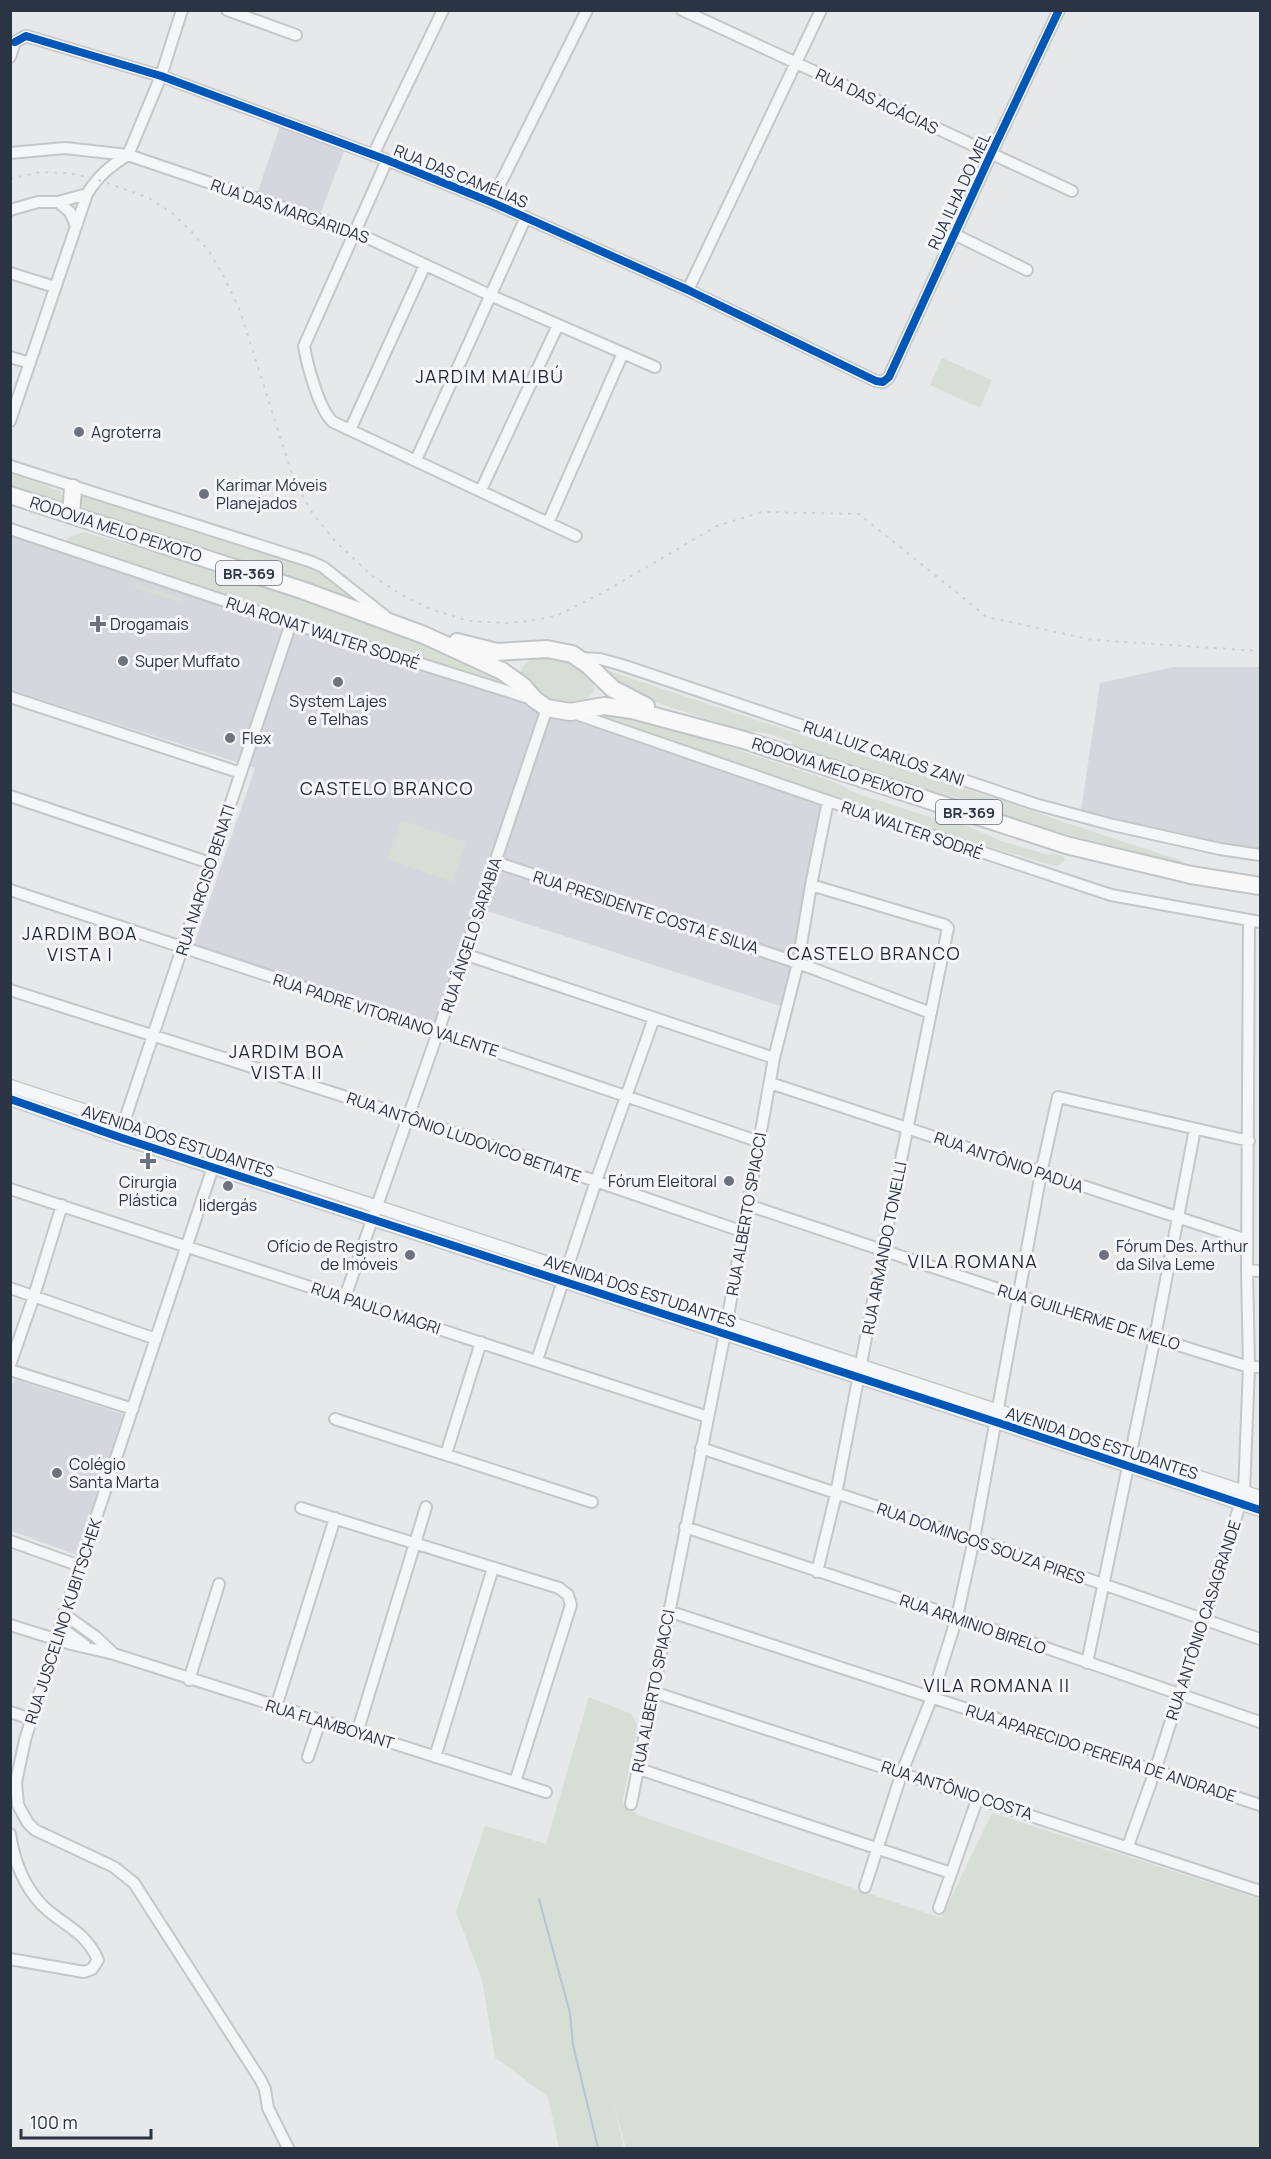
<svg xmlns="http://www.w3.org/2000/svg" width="1271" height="2159" font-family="Manrope,sans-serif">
	<rect width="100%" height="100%" fill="#e6e8ea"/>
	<path fill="#d4d7dd" d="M280,126L345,149L319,217L257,194Z
		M11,531L827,801L783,1007L475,907L434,1027L194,945L255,768L11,690Z
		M1174,667H1260V850L1224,845L1081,811L1100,683Z
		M14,1379L123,1414L77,1555L11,1531L10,1389Z"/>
	<path fill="#d6ded6" d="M942,358L992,380L980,408L930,385Z
		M11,474L61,491L64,507L11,490Z
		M76,494L323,573L377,615L78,511Z
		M83,532L288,591L499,672L533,700L65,543L69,537Z
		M138,584L182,598L181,602L133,588Z
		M535,656C564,658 571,660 593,680L594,691C580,710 569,704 549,702L520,674L523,666Z
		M603,669L1182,861L1183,864L1005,818L980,805L952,796L921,791L794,748L791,741L766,733L741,730L629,694Z
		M604,709L671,727L834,782L855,793L930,817L967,826L1004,842L1050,855L1052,853L1064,857L1065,861L1058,866L1051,865L957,837L591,717Z
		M401,820L466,842L452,882L387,859Z
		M589,1697L631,1714L638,1726L622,1803L638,1815L941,1918L992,1813L1260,1899V2148H626L613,2102L624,2148H559L548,2097L495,2057L482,1980L456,1912L485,1826L546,1844Z"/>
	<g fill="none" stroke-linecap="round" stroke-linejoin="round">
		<path stroke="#b4c4d5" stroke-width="2" d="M539,1899L570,2013L573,2045L598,2148"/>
		<g stroke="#c4c6c8" stroke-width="14">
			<path id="minor" d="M227,10L296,35
				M682,10L1072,191
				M15,42L26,36L161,76L387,160L491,202L688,290L876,381L883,382L889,377L991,154L1059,10
				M10,57L15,42
				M10,153L65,148L128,155L355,232L492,296L655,367
				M128,155L161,76L182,10
				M373,155L443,10
				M387,160L304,346C307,364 319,410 333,422L576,536
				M58,202L70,212L76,226
				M491,202L587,10
				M10,210L38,202H58L87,194
				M954,234L1027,270
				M10,273L55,287
				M688,290L821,10
				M10,357L30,363
				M10,421L87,194C98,176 110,166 128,155
				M350,430L425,265
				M416,460L526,217
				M10,466L312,562L323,567L385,616
				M481,490L558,325
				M548,523L623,353
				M10,529L291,623L532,699
				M581,658L600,659L622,665L1035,804L1113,825L1220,849L1260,855
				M10,697L241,773
				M573,713L828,801L1111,895L1260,922
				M10,796L210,863
				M495,862L798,963L931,1013
				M811,885L945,925L948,928L883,1249L836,1494L817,1572
				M10,890L438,1032L760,1142
				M464,954L774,1058
				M10,990L409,1117L744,1232
				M770,1083L1247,1240
				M119,1137L291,623
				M217,1155L64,1614L25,1740L16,1782L18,1805L28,1823L35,1830L114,1867L134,1883L260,2079L265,2089L268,2108L288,2148
				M10,1189L708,1417
				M748,1205L1019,1296L1249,1367H1260
				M1247,1270L1260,1271
				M10,1288L156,1339
				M345,1297L438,1032L547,708
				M537,1360L596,1181L654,1018
				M10,1365L34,1296L62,1205
				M10,1370L133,1409
				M335,1419L592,1502
				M701,1448L974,1539L1260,1639
				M446,1454L481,1342
				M301,1508L559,1588L568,1595L571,1605L515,1782
				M685,1527L957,1617L1260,1722
				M10,1541L80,1566
				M668,1611L1260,1805
				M64,1614L96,1637L114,1654
				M10,1625L71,1644L114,1654L546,1792
				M60,1627L85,1645
				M1087,1663L1155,1337L1195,1129
				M189,1680L219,1584
				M653,1692L1260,1891
				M276,1707L335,1518
				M10,1712L31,1719
				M357,1733L426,1507
				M308,1757L320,1721
				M435,1757L493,1568
				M639,1769L951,1873
				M631,1804L725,1333L774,1058L798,963L811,885L828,801
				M10,1834C14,1861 24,1886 42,1905C63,1926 85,1930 98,1960L92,1969L84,1972L10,1959
				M1128,1846L1155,1771L1244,1492L1249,1367L1247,1270L1249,920
				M865,1887L902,1772L932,1697L957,1617L974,1539L1041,1173L1058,1097L1249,1141
				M939,1908L978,1797"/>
		</g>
		<g stroke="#c4c6c8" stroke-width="15">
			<path id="tertiary" d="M10,1086L1260,1497
				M10,1099L119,1137L996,1422L1260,1510"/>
		</g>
		<g stroke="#c2c5c8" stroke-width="20">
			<path id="primary" d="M10,495L302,590L424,635L502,671L523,686L534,699L547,708L570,712L604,706L632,710L744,740L1066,845L1191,875L1260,886
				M71,514L73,488
				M457,642L497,652L547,649L572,654L588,665L613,689L646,706"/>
		</g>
		<use href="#minor" stroke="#f5f6f7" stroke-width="10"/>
		<use href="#tertiary" stroke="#f5f6f7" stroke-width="12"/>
		<use href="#primary" stroke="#f8f8f8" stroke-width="16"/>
		<path stroke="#cecfd2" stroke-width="2" stroke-dasharray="3 6" stroke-linecap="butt" d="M10,179L40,172L69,173L96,179L149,198L172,213L191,231L209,251L225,279L239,308L294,480L313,514L336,542L371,575L402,595L433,610L469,621L507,623L529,621L556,616L602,593L717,526L762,512L859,514L987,617L1093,640L1260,651"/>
		<g stroke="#f4f6f9" stroke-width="11">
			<path id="cycleway" d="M15,42L26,36L161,76L387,160L491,202L688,290L876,381L883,382L889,377L991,154L1059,10
				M10,1099L119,1137L996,1422L1260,1510"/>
		</g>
		<use href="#cycleway" stroke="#0057b8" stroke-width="8"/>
	</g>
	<g fill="#6c737f" stroke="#f4f6f9" stroke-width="2">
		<circle cx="79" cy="432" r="6"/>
		<circle cx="204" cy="494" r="6"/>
		<path d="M95 615h6v6h6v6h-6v6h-6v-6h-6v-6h6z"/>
		<circle cx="123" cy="661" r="6"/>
		<circle cx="338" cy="682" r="6"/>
		<circle cx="230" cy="738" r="6"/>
		<path d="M145 1152h6v6h6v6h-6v6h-6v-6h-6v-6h6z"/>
		<circle cx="729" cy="1181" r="6"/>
		<circle cx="228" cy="1186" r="6"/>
		<circle cx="410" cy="1255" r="6"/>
		<circle cx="1104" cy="1255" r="6"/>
		<circle cx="57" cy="1473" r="6"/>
	</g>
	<g text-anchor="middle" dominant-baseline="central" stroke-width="6" stroke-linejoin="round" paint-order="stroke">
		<g fill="#f4f6f9" stroke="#676e7b" stroke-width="1.5">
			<rect x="216" y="561" width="66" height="24" rx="4.5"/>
			<rect x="936" y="800" width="66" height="24" rx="4.5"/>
		</g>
		<g font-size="15" font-weight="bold" fill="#2b3445">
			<text x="249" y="573">BR-369</text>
			<text x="969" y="812">BR-369</text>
		</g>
		<g font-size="16" fill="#2b3445" stroke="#f4f6f9">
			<text transform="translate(877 101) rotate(25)">RUA DAS ACÁCIAS</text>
			<text transform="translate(461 176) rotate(22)">RUA DAS CAMÉLIAS</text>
			<text transform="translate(959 191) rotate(-65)">RUA ILHA DO MEL</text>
			<text transform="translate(290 211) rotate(19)">RUA DAS MARGARIDAS</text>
			<text transform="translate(116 529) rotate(18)">RODOVIA MELO PEIXOTO</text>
			<text transform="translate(323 633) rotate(18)">RUA RONAT WALTER SODRÉ</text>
			<text transform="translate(884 753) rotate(19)">RUA LUIZ CARLOS ZANI</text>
			<text transform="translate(838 770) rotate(18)">RODOVIA MELO PEIXOTO</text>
			<text transform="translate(912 830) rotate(19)">RUA WALTER SODRÉ</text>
			<text transform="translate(205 880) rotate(-72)">RUA NARCISO BENATI</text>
			<text transform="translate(646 912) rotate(18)">RUA PRESIDENTE COSTA E SILVA</text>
			<text transform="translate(471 935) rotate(-72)">RUA ÂNGELO SARABIA</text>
			<text transform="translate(386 1015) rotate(18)">RUA PADRE VITORIANO VALENTE</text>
			<text transform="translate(464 1137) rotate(19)">RUA ANTÔNIO LUDOVICO BETIATE</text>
			<text transform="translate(178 1141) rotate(18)">AVENIDA DOS ESTUDANTES</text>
			<text transform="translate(1009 1162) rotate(19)">RUA ANTÔNIO PADUA</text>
			<text transform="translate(746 1214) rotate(-80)">RUA ALBERTO SPIACCI</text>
			<text transform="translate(884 1248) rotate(-79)">RUA ARMANDO TONELLI</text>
			<text transform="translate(640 1291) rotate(18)">AVENIDA DOS ESTUDANTES</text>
			<text transform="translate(376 1308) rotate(18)">RUA PAULO MAGRI</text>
			<text transform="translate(1089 1317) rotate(17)">RUA GUILHERME DE MELO</text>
			<text transform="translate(1102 1443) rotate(18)">AVENIDA DOS ESTUDANTES</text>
			<text transform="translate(981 1543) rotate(19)">RUA DOMINGOS SOUZA PIRES</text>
			<text transform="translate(1203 1620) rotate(-72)">RUA ANTÔNIO CASAGRANDE</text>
			<text transform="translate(63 1621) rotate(-72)">RUA JUSCELINO KUBITSCHEK</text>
			<text transform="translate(973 1624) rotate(19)">RUA ARMINIO BIRELO</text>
			<text transform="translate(653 1691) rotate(-79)">RUA ALBERTO SPIACCI</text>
			<text transform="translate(330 1724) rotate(17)">RUA FLAMBOYANT</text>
			<text transform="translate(1101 1753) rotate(18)">RUA APARECIDO PEREIRA DE ANDRADE</text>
			<text transform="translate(957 1790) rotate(18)">RUA ANTÔNIO COSTA</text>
		</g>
		<g font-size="16" fill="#2b3445" stroke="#f4f6f9" text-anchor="start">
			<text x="91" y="432">Agroterra</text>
			<text x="216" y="485">Karimar Móveis<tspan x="216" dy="18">Planejados</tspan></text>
			<text x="110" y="624">Drogamais</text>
			<text x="135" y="661">Super Muffato</text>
			<text x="338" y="701" text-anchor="middle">System Lajes<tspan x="338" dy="18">e Telhas</tspan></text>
			<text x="242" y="738">Flex</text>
			<text x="717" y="1181" text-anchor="end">Fórum Eleitoral</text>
			<text x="148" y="1182" text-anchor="middle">Cirurgia<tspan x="148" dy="18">Plástica</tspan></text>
			<text x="228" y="1205" text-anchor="middle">lidergás</text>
			<text x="398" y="1246" text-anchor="end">Ofício de Registro<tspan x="398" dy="18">de Imóveis</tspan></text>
			<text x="1116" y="1246">Fórum Des. Arthur<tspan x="1116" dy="18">da Silva Leme</tspan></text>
			<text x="69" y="1464">Colégio<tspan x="69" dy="18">Santa Marta</tspan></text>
		</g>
		<g font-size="18" letter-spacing="1.5" fill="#1d2536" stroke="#f4f6f9">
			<text x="490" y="376">JARDIM MALIBÚ</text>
			<text x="387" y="788">CASTELO BRANCO</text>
			<text x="80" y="933">JARDIM BOA<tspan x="80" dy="21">VISTA I</tspan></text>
			<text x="874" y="953">CASTELO BRANCO</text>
			<text x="287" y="1051">JARDIM BOA<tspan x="287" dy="21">VISTA II</tspan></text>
			<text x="973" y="1261">VILA ROMANA</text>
			<text x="997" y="1685">VILA ROMANA II</text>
		</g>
	</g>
	<rect width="1271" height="2159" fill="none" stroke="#2b3445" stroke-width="24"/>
	<path d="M21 2129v9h130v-9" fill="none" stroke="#2b3445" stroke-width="3"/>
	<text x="30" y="2129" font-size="18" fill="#2b3445" stroke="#f4f6f9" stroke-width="4.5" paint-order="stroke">100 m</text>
</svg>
